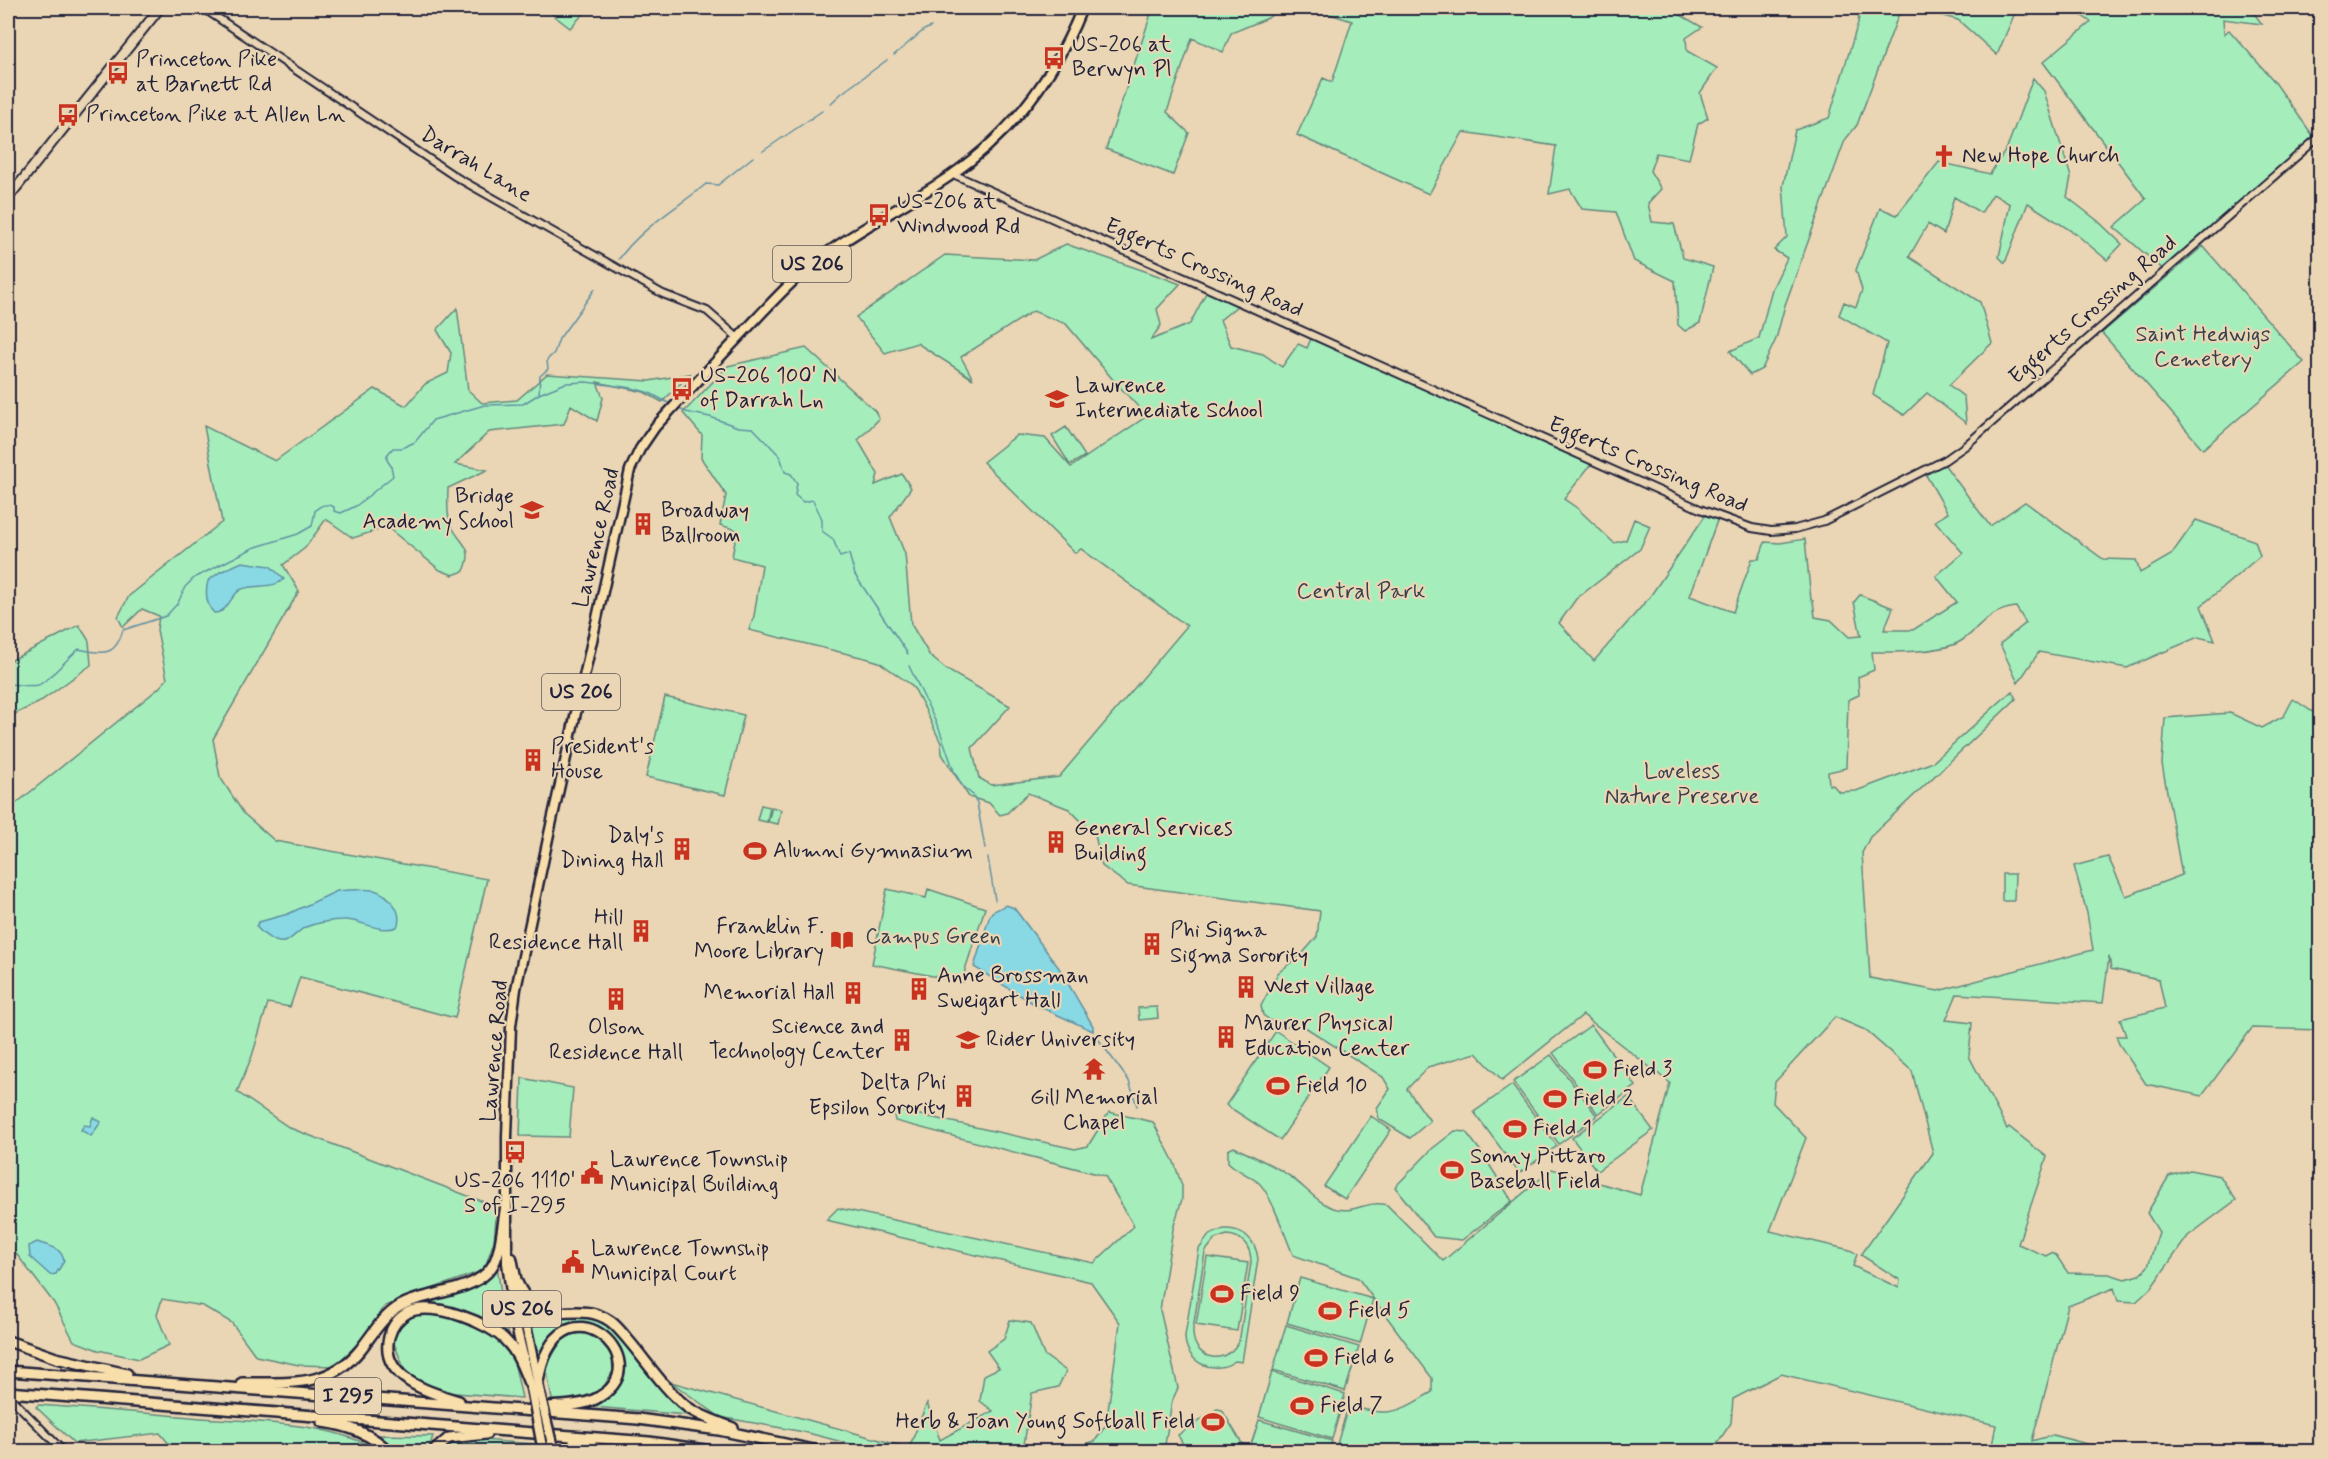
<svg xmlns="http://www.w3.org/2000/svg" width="2328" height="1459" font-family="Mynerve,sans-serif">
	<rect width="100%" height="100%" fill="#ead6b4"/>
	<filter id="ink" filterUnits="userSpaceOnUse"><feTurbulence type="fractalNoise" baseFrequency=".0167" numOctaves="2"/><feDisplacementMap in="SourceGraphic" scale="12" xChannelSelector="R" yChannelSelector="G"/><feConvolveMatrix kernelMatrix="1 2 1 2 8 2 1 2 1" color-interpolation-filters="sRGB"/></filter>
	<g filter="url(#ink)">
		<path fill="#a5eebc" stroke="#64887c" stroke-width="1.5" fill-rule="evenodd" d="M544,8H589L570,28Z
			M1149,8H1279L1268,18L1231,33L1223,52L1192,38L1167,112L1189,133L1173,175L1106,149L1150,17Z
			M1310,8H1677V13L1702,27L1686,38L1687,51L1717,68L1700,93L1708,118L1698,124L1689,159L1656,153L1650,171L1661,189L1648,203L1652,222L1674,224L1683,258L1713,267L1700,323L1685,331L1678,325L1675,281L1634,261L1616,212L1582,209L1570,189L1549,194L1556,146L1463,132L1429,194L1297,135L1323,78L1332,82L1352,21Z
			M1860,8H1901L1857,125L1845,140L1785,305L1776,339L1762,369L1750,375L1730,351L1759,338L1772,289L1787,258L1774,250L1787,237L1783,186L1795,130L1829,118L1858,23Z
			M1914,8H2017L1997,55L1958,20Z
			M2070,8H2250L2262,24L2223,19L2224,34L2229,30L2274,81L2316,140L2165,271L2114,227L2146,199L2043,62L2091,22Z
			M2033,78L2044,91L2071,177L2067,197L2098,221L2122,244L2107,260L2076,234L2028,203L2005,263L1999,257L2010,204L1993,194L1981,213L1954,197L1944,234L1928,224L1909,257L1980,302L1992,343L1949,385L1964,397L1966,423L1927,393L1904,415L1873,395L1887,343L1839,315L1844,302L1856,307L1862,290L1856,270L1880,208L1897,215L1939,162L1990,174L2007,148Z
			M1066,244C1104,258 1143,269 1180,284L1157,309L1161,325L1151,340L1190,324L1209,287L1242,302L1220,320L1231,346L1263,354L1282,367L1298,344L1307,348L1313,334L1595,459L1564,499L1577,508L1614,543L1626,540L1634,519L1650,526L1640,549L1576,599L1559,623L1594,661L1649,598L1709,510L1719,515L1690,596L1733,612L1752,559H1759L1765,542L1780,543L1805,539L1811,600L1813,601L1815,617L1831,620L1849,637L1861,636L1854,602L1860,595L1893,608L1884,630H1913L1957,602L1936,576L1963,553L1935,521L1948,513L1923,470L1941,460L1990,526L2025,502L2103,559L2136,560L2140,573L2171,555L2196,520L2255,541L2260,556L2201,606L2215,641L2198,637L2127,668L2039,652L2018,683L2000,644L2026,623L2016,607C1986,611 1984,626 1961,641C1943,653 1894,652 1872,652L1874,670L1858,677L1859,695L1848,700L1846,768L1828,772L1829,785L1832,784L1839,792L1856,791L1933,762L2012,691L2016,699L1870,837L1862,853L1870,978L1938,991L2093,950L2087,913L2074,866L2108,857L2126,896L2182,875L2162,764L2165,718L2230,713L2262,728L2284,716L2293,699L2320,717V1030L2252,1028L2202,1096L2146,1084L2119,1044L2116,1036H2126L2120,1019L2165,1008L2159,979L2111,969L2109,956L2103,1003L1957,994L1946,1020L1972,1023L1969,1056L2007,1129L2009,1127L2047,1157L2018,1244L2046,1256L2051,1253L2056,1255L2068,1273L2109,1274L2125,1279L2140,1275L2148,1266L2159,1232L2147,1213L2169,1176L2190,1170L2220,1176L2236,1200L2188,1236L2151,1288L2136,1302L2118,1301L2114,1288L2068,1306L2032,1441L2053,1435L2095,1446L2055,1450L2054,1452L1991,1451L1996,1425L1781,1374L1733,1399L1731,1423L1712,1451H1335L1347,1410C1361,1406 1373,1413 1387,1412C1403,1411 1418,1400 1432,1392V1378L1358,1278L1293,1255C1286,1238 1271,1194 1259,1183C1249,1175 1237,1171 1228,1162V1150L1234,1147C1252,1156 1272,1164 1288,1175C1305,1186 1317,1204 1337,1209C1357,1213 1366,1200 1387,1205L1443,1261L1552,1169L1640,1195L1670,1083L1583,1015L1502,1080L1476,1053L1428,1067L1407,1089L1430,1121L1410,1138L1379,1119L1377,1108L1390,1089L1383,1077L1302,1025L1279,1027L1263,1015L1261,1006L1278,973L1303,953L1317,937L1320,911L1128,885L1102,866L1095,835L1069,809L1028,793L1007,813L1000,815L989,803L969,797L942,754L941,743L923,705L915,690L910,684L879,662L869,659L749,630L754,616L762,565L732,557L737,530L720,525L726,495L701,458L702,435L683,413L728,366L806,348L875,411L879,419L858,440L878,474L875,485L902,474L911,488L890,517L905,554L911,624L930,656L947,670L1010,706L972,748L979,778L991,785L1059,777L1187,626L1081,549L1075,553L983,462L1017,435L1045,438L1071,467L1147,416L1115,382L1066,324L1033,311L961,357L973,379L917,343L885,353L856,317L945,255L1034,260ZM1835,1017L1865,1030L1912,1071L1933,1153L1861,1255L1900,1280L1899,1288L1853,1266L1857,1254L1850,1250L1770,1231L1806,1138L1773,1103L1775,1082Z
			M2203,246L2304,362L2203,449L2102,333Z
			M457,308L468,390L482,403L517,400L547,374L649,381L690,374L662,402L644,392L597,382L603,398L597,421L571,405L564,424L489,432L455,464L487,470L448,488C448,498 446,516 451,525C461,546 475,546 464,571L453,575L440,570L387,527L353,538L326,519L305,548L283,565L299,591L213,739L220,777L244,814L275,841L487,879L455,1018L300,977L290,1007L268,1003L252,1056L237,1092L290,1128L497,1207L494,1241L484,1270L385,1306L357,1345L334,1366L299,1365L256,1356L232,1323L203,1306L162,1299L157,1315L169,1345L139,1359L98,1350L74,1341L54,1303L8,1243V810L159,688L167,679L157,630L159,616L142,609L123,627L118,617L129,596L222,522L204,426L275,461L375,389L406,406L425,384L448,373L451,353L437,330Z
			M1066,427L1085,456L1070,465L1052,436Z
			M79,625L89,641L91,665L38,703L8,717V662Z
			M665,697L744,715L725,795L646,777Z
			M761,805L770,807L767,822L757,820Z
			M772,807L781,810L778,824L768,822Z
			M2002,874H2015L2014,901H2002Z
			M887,889L926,898L928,889L985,908L965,970L963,982L872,964Z
			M1157,1007L1158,1018L1139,1020L1138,1008Z
			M1591,1025L1636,1086L1598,1114L1553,1053Z
			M1276,1031L1329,1067L1280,1140L1226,1105Z
			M1551,1055L1597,1116L1559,1144L1513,1082Z
			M522,1078L573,1088L569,1137L520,1136Z
			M1512,1085L1557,1146L1519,1173L1474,1112Z
			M1628,1097L1653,1130L1597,1171L1572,1138Z
			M893,1109L1075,1149L1088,1146L1109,1112L1153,1122L1174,1162L1182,1186V1199L1173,1229L1160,1310L1178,1388L1172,1401L1164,1451H1062L1095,1441L1106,1425L1120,1323L1091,1282L826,1220L838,1208L1094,1263L1134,1226L1105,1176L895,1121Z
			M1371,1116L1391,1130L1345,1199L1324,1186Z
			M1455,1131L1466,1132L1482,1153L1512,1201L1462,1240L1434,1237L1395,1187L1433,1148Z
			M1224,1229C1243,1228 1256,1240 1258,1259L1242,1362L1235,1361C1214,1376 1185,1363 1185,1336L1199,1249L1209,1235ZM1227,1235C1243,1236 1251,1247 1251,1262L1240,1337C1230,1368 1191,1362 1193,1329L1205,1252L1215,1239Z
			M1207,1257L1248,1263L1237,1331L1196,1325Z
			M497,1265L504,1316L522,1398L442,1392L406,1373L393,1341L402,1323L434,1297Z
			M1300,1278L1373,1299L1360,1344L1287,1323Z
			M529,1315L592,1317L611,1326L648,1374L688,1415L594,1407L619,1387L624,1363L614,1339L598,1327L570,1324L556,1333L538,1355Z
			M1010,1320L1031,1323L1044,1355L1066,1371L1058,1387L1032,1393L1023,1451H877L804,1432L720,1417L671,1382L909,1448L927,1403L940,1440L993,1411L980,1401L984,1375L999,1368L987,1351L1004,1339Z
			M1286,1325L1359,1347L1345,1391L1273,1370Z
			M593,1332L611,1349L613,1371L600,1393L571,1399V1401L552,1400L546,1366L565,1335Z
			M1272,1372L1345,1394L1332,1439L1259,1417Z
			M38,1405C92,1409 147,1413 201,1418C257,1422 331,1422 379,1451H175L160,1433L74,1443L36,1407Z
			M1217,1409L1222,1410L1246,1450L1187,1451L1178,1435Z
			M1259,1420L1332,1441L1329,1451H1249Z
			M378,1435L433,1436L428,1451L394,1452Z
			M456,1438L533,1444L535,1451L442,1452L448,1442Z"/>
		<path fill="#89d9e5" stroke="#6090a1" stroke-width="1.5" d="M242,562L270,566L284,579C274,589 256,584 242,589C230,594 229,613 214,613C206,605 205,592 208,581L220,572Z
			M349,890C357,890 366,889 374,890C389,894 404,912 397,927C378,934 361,919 343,920C332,920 316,923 306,927C299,930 294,937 287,941C277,946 262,934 256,926L259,922L288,914L337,891Z
			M1006,905L1014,908L1059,968L1093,1026V1031L1036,1005L974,967L989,918L992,912Z
			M93,1117L101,1122L91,1136L81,1130L84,1125L90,1126Z
			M37,1242C50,1247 61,1246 64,1261L56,1274L50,1275L30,1257L29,1246Z"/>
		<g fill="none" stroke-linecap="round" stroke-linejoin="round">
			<path stroke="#6090a1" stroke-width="1.5" d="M894,55L924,30L931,27
				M830,104L842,93L887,60
				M763,151L822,111
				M619,259C641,228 677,208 706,184L718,185L753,157
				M539,394L540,376L548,369L547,360L554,353L559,339L595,289
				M677,408L686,412L710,417L738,427L753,428L780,456L785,472L791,474L797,483L795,495L803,502L813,500L822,519V531L833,539L840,557L849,554L855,575L908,654
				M909,666L940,731L954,771L963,787L973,795L977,803L985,848
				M8,684C16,684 29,687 38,685C48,682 68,657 79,649C104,654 115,657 123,630L166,616L178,603L185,587L194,578L253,548L298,534L312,526L315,511C320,505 327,503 334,507V511L341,513L356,506L393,476L391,466L387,460V455L393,448H402L415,442L433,420L485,405L523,404L539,394L566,383L586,382L632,388L650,393L670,404
				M988,858L995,900
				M1096,1036L1129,1081L1137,1106"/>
			<g stroke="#22223b" stroke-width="10">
				<path id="tertiary" d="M203,8L456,177L663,294L707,311L738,338
					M953,174L1700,509L1752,528L1771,531L1795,529L1824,521L1945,460L1965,446L2320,136
					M8,1395L64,1452"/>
			</g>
			<g stroke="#22223b" stroke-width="12">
				<path id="secondary" d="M8,198L160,8"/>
			</g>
			<g stroke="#22223b" stroke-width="13">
				<path id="primary" d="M512,1258L540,1393
					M532,1393L515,1322L507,1263V1136L511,1026L516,989L549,834L630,470L640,449L655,427C689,390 723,354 757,318C776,298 794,278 816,261C857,229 906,206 950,176C1011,134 1055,76 1082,8"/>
			</g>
			<g stroke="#22223b" stroke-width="14">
				<path id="motorway" d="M516,1280C541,1337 573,1296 610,1321C617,1326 623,1334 629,1341C647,1362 665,1390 687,1407C701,1417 718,1422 733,1428
					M8,1341L56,1358L127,1374
					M8,1371L638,1419L719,1430L823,1452
					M538,1382C557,1269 663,1361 599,1397C585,1406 566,1405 550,1407
					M242,1383C287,1382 328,1389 360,1350C372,1335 383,1316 400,1306C412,1299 426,1297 440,1293C502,1278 497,1263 506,1205
					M8,1392L649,1442L719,1452
					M459,1401C430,1393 379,1378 389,1337C392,1326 399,1317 409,1312C433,1301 491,1323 507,1342C518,1353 523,1369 529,1383
					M322,1422C347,1425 371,1433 389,1452
					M574,1441L611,1452
					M433,1452L449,1438L486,1434"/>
			</g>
			<use href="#tertiary" stroke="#ead6b4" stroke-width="6"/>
			<use href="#secondary" stroke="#ead6b4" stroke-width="8"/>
			<use href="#primary" stroke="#f8deab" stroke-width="8"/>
			<use href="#motorway" stroke="#f8deab" stroke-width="9"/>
			<g stroke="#22223b" stroke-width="13" stroke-linecap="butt">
				<path id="trunk-bridge" d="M532,1393L543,1452
					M540,1393L554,1452"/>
			</g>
			<use href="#trunk-bridge" stroke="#f8deab" stroke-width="8"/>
		</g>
	</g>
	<defs>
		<g id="bus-bare" transform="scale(1.8)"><path d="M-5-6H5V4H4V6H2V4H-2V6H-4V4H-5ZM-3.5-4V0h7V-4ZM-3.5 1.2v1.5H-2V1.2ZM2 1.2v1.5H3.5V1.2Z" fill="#c8321e" stroke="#ead6b4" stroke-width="2.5" paint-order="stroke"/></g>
		<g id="church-bare" transform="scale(1.8)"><path d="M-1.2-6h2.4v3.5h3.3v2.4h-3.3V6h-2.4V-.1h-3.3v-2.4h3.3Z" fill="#c8321e" stroke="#ead6b4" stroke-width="2.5" paint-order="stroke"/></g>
		<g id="school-bare" transform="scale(1.8)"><path d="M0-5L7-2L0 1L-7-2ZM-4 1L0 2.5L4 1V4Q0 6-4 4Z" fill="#c8321e" stroke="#ead6b4" stroke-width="2.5" paint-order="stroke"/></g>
		<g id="building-bare" transform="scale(1.8)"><path d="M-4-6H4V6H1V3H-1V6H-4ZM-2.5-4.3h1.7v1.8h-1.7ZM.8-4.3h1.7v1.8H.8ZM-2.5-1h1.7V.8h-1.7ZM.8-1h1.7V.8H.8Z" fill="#c8321e" stroke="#ead6b4" stroke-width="2.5" paint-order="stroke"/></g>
		<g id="stadium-bare" transform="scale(1.8)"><path d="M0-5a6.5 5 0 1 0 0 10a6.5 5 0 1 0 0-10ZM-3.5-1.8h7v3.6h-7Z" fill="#c8321e" stroke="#ead6b4" stroke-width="2.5" paint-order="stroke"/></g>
		<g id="library-bare" transform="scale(1.8)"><path d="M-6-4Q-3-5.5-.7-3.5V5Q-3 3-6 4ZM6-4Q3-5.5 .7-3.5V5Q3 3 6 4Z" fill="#c8321e" stroke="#ead6b4" stroke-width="2.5" paint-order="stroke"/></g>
		<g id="university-bare" transform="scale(1.8)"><path d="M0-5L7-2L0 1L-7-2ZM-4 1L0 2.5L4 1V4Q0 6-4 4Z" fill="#c8321e" stroke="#ead6b4" stroke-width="2.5" paint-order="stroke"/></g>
		<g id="temple-bare" transform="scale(1.8)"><path d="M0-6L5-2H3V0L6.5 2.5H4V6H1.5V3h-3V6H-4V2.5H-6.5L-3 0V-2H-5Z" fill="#c8321e" stroke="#ead6b4" stroke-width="2.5" paint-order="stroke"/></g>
		<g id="civic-bare" transform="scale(1.8)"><path d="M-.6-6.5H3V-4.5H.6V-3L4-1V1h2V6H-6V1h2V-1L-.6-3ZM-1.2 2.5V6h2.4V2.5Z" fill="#c8321e" stroke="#ead6b4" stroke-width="2.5" paint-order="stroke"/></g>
	</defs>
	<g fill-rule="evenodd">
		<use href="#bus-bare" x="1054" y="58"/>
		<use href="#bus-bare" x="118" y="73"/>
		<use href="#bus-bare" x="68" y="115"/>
		<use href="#church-bare" x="1944" y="156"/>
		<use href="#bus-bare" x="879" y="215"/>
		<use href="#bus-bare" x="682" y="389"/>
		<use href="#school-bare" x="1057" y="399"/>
		<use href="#school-bare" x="532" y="510"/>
		<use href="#building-bare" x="643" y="524"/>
		<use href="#building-bare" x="533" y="760"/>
		<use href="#building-bare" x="1056" y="842"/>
		<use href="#building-bare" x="682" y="849"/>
		<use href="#stadium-bare" x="755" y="851"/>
		<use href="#building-bare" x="641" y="931"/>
		<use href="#library-bare" x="842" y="940"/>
		<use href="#building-bare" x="1152" y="944"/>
		<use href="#building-bare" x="1246" y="987"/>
		<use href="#building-bare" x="919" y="989"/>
		<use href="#building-bare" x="853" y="993"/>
		<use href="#building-bare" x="616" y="999"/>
		<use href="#building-bare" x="1226" y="1037"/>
		<use href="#building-bare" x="902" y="1040"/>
		<use href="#university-bare" x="968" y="1040"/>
		<use href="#temple-bare" x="1094" y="1069"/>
		<use href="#stadium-bare" x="1595" y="1070"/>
		<use href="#stadium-bare" x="1278" y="1086"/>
		<use href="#building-bare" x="964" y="1096"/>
		<use href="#stadium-bare" x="1555" y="1099"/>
		<use href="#stadium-bare" x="1515" y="1129"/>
		<use href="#bus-bare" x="515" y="1152"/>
		<use href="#stadium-bare" x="1452" y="1170"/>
		<use href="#civic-bare" x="592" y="1173"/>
		<use href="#civic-bare" x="573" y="1262"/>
		<use href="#stadium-bare" x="1222" y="1294"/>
		<use href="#stadium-bare" x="1330" y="1311"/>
		<use href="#stadium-bare" x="1316" y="1358"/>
		<use href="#stadium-bare" x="1302" y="1406"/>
		<use href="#stadium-bare" x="1213" y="1422"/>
	</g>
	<g text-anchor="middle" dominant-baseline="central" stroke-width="4.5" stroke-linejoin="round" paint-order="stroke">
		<g fill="#ead6b4" stroke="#5e585f" stroke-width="1.5">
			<rect x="773" y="246" width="78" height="36" rx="4.5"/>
			<rect x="542" y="674" width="78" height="36" rx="4.5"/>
			<rect x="483" y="1291" width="78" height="36" rx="4.5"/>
			<rect x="315" y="1378" width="66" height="36" rx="4.5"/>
		</g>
		<g font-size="21" font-weight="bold" fill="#22223b">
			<text x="812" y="264">US 206</text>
			<text x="581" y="692">US 206</text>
			<text x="522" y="1309">US 206</text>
			<text x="348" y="1396">I 295</text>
		</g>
		<g font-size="22" fill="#22223b" stroke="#ead6b4" text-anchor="start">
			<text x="1072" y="45">US-206 at<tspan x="1072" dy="25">Berwyn Pl</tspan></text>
			<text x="136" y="60">Princeton Pike<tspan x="136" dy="25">at Barnett Rd</tspan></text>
			<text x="86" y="115">Princeton Pike at Allen Ln</text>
			<text x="1962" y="156">New Hope Church</text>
			<text x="897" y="202">US-206 at<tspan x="897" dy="25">Windwood Rd</tspan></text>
			<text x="700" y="376">US-206 100' N<tspan x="700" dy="25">of Darrah Ln</tspan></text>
			<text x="1075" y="386">Lawrence<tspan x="1075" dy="25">Intermediate School</tspan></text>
			<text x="514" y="497" text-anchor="end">Bridge<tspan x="514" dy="25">Academy School</tspan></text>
			<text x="661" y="511">Broadway<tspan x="661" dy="25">Ballroom</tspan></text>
			<text x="551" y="747">President's<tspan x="551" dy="25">House</tspan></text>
			<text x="1074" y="829">General Services<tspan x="1074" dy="25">Building</tspan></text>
			<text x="664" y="836" text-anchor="end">Daly's<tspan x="664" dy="25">Dining Hall</tspan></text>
			<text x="773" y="851">Alumni Gymnasium</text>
			<text x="623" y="918" text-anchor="end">Hill<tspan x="623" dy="25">Residence Hall</tspan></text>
			<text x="824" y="927" text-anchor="end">Franklin F.<tspan x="824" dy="25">Moore Library</tspan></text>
			<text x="1170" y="931">Phi Sigma<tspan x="1170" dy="25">Sigma Sorority</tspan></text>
			<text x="937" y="976">Anne Brossman<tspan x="937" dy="25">Sweigart Hall</tspan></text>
			<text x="1264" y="987">West Village</text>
			<text x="835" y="993" text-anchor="end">Memorial Hall</text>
			<text x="1244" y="1024">Maurer Physical<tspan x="1244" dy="25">Education Center</tspan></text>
			<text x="884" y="1027" text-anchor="end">Science and<tspan x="884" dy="25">Technology Center</tspan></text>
			<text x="616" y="1028" text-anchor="middle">Olson<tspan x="616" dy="25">Residence Hall</tspan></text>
			<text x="986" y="1040">Rider University</text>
			<text x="1613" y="1070">Field 3</text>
			<text x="946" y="1083" text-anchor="end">Delta Phi<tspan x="946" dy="25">Epsilon Sorority</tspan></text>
			<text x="1296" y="1086">Field 10</text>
			<text x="1094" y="1098" text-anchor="middle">Gill Memorial<tspan x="1094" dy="25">Chapel</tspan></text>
			<text x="1573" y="1099">Field 2</text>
			<text x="1533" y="1129">Field 1</text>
			<text x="1470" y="1157">Sonny Pittaro<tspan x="1470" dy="25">Baseball Field</tspan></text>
			<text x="610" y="1160">Lawrence Township<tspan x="610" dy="25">Municipal Building</tspan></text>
			<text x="515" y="1181" text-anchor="middle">US-206 1110'<tspan x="515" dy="25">S of I-295</tspan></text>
			<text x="591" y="1249">Lawrence Township<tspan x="591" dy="25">Municipal Court</tspan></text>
			<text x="1240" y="1294">Field 9</text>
			<text x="1348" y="1311">Field 5</text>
			<text x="1334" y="1358">Field 6</text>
			<text x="1320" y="1406">Field 7</text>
			<text x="1195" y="1422" text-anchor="end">Herb &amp; Joan Young Softball Field</text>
		</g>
		<g font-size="22" fill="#22223b" stroke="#ead6b4">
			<text transform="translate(476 165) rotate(31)">Darrah Lane</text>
			<text transform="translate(1204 268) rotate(24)">Eggerts Crossing Road</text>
			<text transform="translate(2093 310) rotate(-41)">Eggerts Crossing Road</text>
			<text transform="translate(1648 465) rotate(23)">Eggerts Crossing Road</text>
			<text transform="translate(597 538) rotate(-77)">Lawrence Road</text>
			<text transform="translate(495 1051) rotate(-85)">Lawrence Road</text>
		</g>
		<g font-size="22" fill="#36414e" stroke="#ead6b4">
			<text x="2203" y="335">Saint Hedwigs<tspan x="2203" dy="25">Cemetery</tspan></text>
			<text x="1361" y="592">Central Park</text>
			<text x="1682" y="772">Loveless<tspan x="1682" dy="25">Nature Preserve</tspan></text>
			<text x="933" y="937">Campus Green</text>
		</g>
	</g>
	<rect width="2328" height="1459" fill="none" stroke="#ead6b4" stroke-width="30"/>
	<rect x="15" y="15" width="2298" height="1429" fill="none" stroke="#22223b" stroke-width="2" filter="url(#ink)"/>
</svg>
